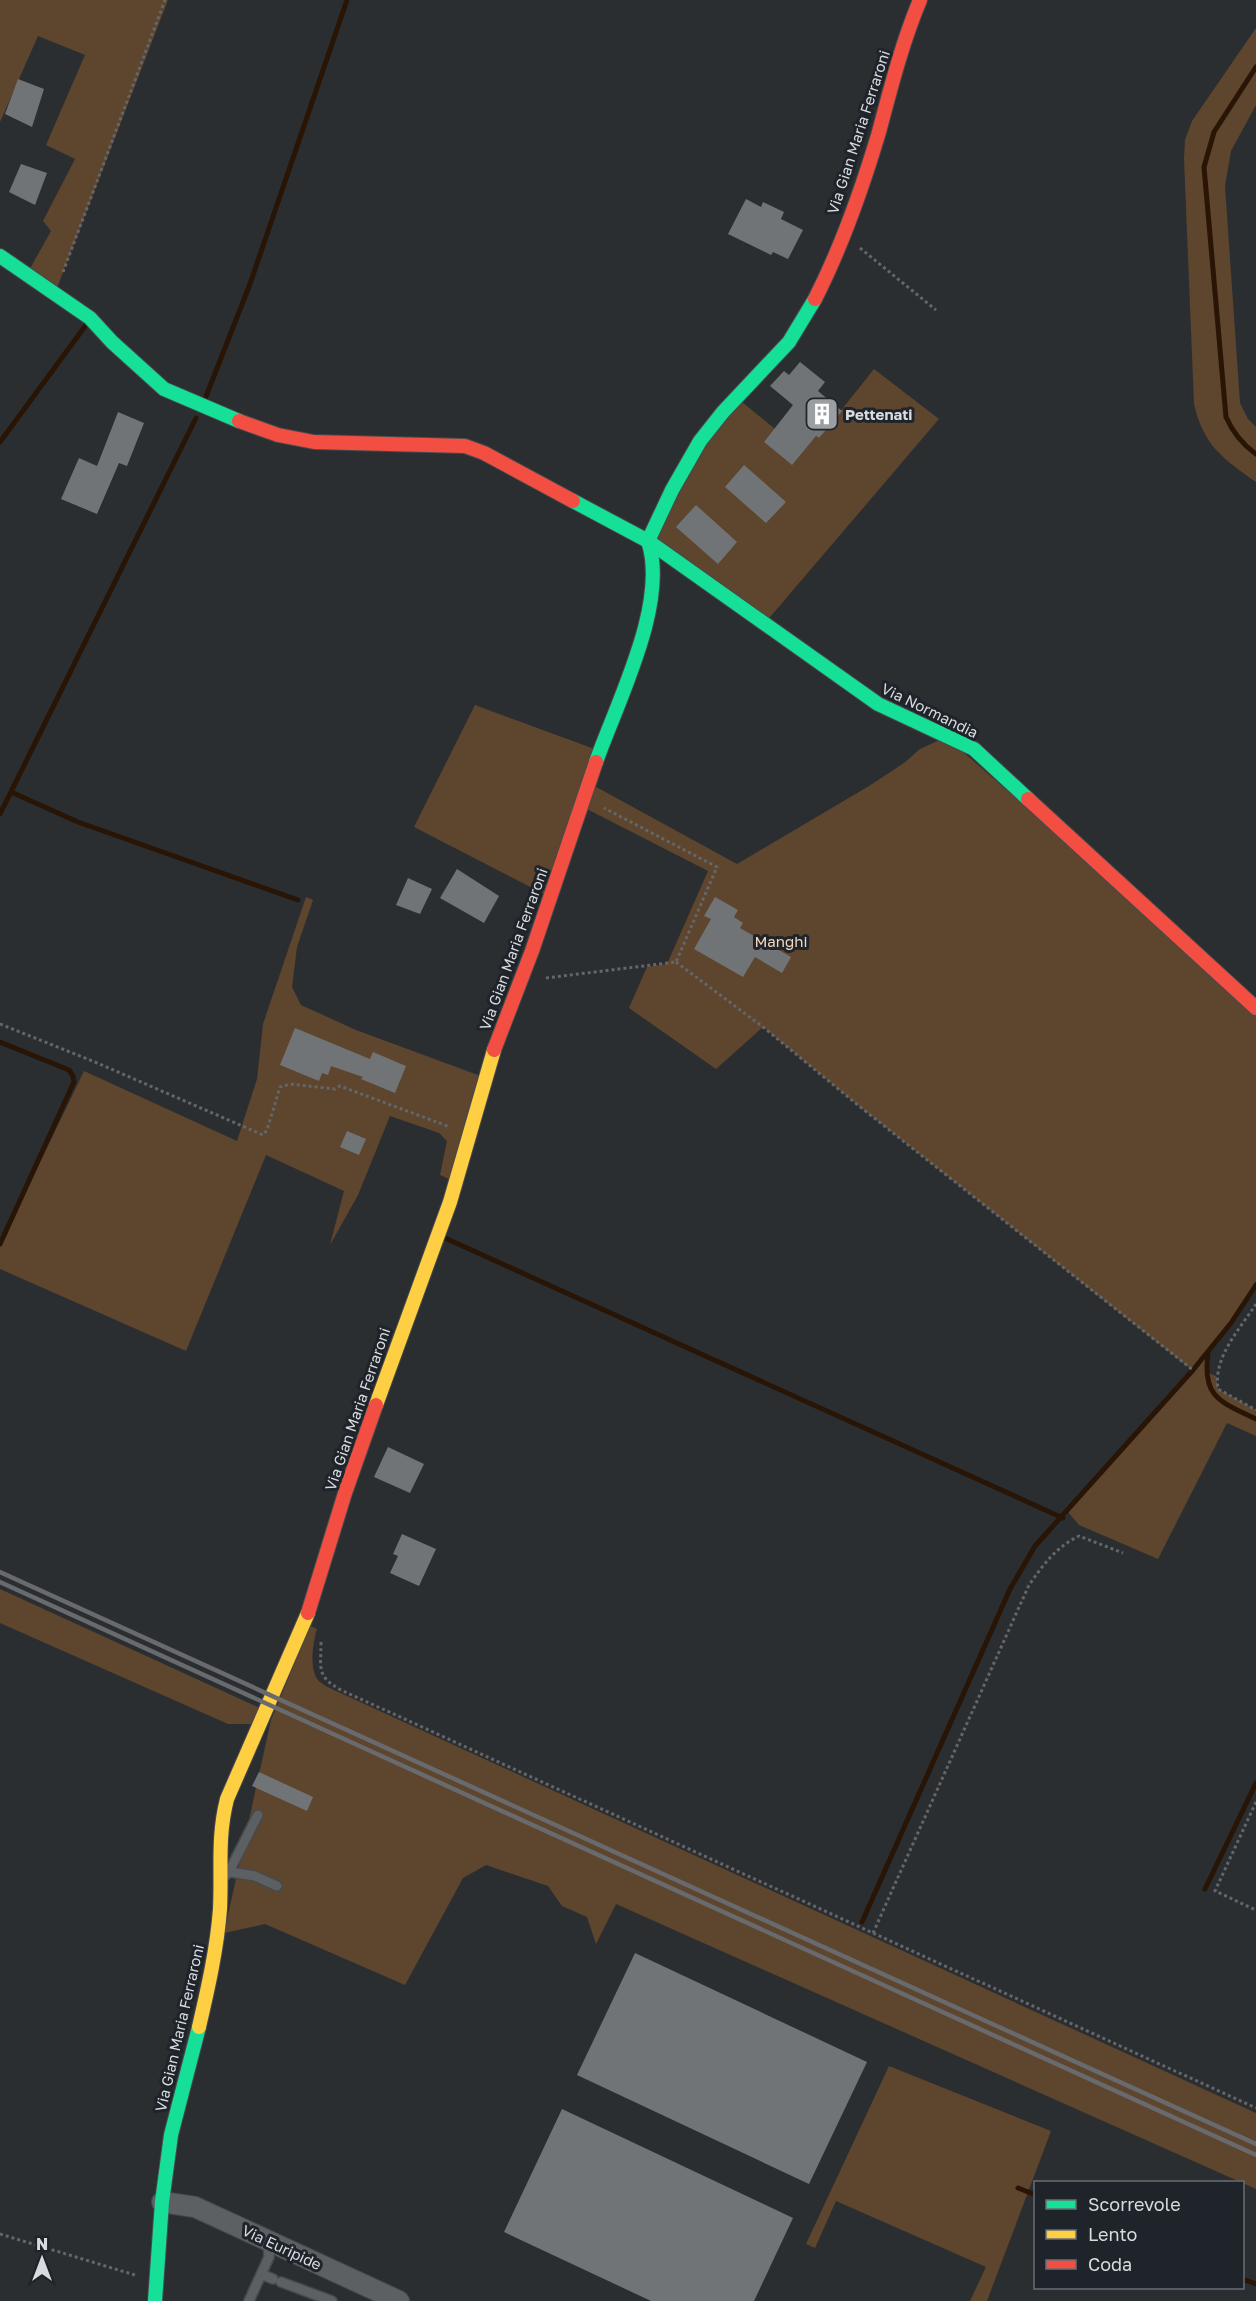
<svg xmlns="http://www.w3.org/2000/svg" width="1256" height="2301" font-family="'Golos Text',sans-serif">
	<rect width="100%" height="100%" fill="#2b2e31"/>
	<path fill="#5e452e" d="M0,0H168L55,293L27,274L51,231L43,221L75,159L46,145L85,55L38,36L0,122Z
		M1256,28V105L1231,151L1225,186L1240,403L1248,419L1256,427V482C1222,458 1204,446 1194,404L1184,159L1185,140L1192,121Z
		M874,369L939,419L765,623L648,541L736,397L775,429L764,442L791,464L816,436L819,438Z
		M475,705L600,751L589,783L737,864L869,786L904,763L920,749L946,737L1256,1008V1285L1231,1323L1208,1353L1205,1372L1216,1376L1218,1389L1256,1410V1436L1227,1423L1158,1559L1079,1525L1068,1512L1192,1370L859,1106L763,1027L716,1069L629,1008L647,967L667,964L708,871L581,806L550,897L414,827Z
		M306,897L313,900L297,947L292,987L301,1005L356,1030L486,1078L456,1182L440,1175L447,1141L439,1133L390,1116L358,1195L330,1245L344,1191L266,1155L186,1351L0,1269V1245L84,1071L237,1141L257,1079L263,1024Z
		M0,1589L260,1708L254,1724H228L0,1623Z
		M310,1626L317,1629C313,1642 308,1672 320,1682C324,1685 329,1688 334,1690L1256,2113V2189L616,1904L596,1944L587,1917L562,1906L548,1886L486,1865L463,1878L405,1985L265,1924L224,1933L271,1720Z
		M889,2066L1051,2131L987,2301H970L986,2267L836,2201L815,2248L806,2244Z"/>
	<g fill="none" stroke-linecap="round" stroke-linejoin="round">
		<path stroke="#281505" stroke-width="5" d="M1256,67L1214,132L1204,167L1226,417C1233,433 1242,444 1256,454
			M205,399L250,284L347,0
			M0,442L86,325
			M11,792L78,822L298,900
			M0,814L196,418
			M0,1042L69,1070L73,1076L74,1082L0,1244
			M445,1238L1063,1518
			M1208,1354C1202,1398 1221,1402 1256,1419
			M1205,1889L1256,1783
			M862,1922L1010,1589L1035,1546L1193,1370L1231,1323L1256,1285
			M1018,2188L1036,2195
			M1242,2279L1256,2284"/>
	</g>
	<path fill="#717477" d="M18,79L44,89L32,127L5,114Z
		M21,164L47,173L35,205L9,192Z
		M746,199L761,207L763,202L784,212L781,219L803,230L788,259L773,252L771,255L728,234Z
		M800,362L825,382L818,391L842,411L819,438L816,436L792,465L764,442L793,405L770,386L784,371L789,375Z
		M118,412L144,423L127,466L119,463L97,514L61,499L79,458L97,466Z
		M744,465L786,502L766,523L725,487Z
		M696,505L737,542L718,564L676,527Z
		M457,869L499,896L484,923L440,898Z
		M408,878L432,889L420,914L396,905Z
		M715,897L738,910L734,917L743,923L740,928L791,957L782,973L755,957L743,977L694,949L711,919L704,916Z
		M295,1028L370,1059L373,1052L406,1066L395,1093L361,1079L363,1077L331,1066L328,1075L322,1073L319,1081L280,1065Z
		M347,1131L366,1139L359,1155L340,1147Z
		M388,1447L424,1464L410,1493L374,1477Z
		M402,1534L436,1549L419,1586L390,1573L398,1556L393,1554Z
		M259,1772L313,1797L307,1811L252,1786Z
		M635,1953L867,2062L809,2184L577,2075Z
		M562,2109L793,2218L754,2301H651L504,2232Z"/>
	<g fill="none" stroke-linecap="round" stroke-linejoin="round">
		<g stroke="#474a4d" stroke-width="12">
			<path id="lane" d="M231,1872L255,1876L277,1886
				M226,1875C231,1871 252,1825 258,1815
				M261,2274L273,2279
				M281,2282L332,2301
				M249,2301L269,2257L268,2241"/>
		</g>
		<g stroke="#474a4d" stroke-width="22">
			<path id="street" d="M162,2202L195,2207L399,2301"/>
		</g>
		<g stroke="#474a4d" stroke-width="16">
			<path id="fast" d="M0,256L90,318L112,342L164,389L239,421
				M573,501L648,541L878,704L974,749L1028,799
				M596,762C617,702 669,603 648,541L672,490L700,441L723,412L789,342L815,299
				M155,2301L162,2202L171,2135L199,2027"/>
		</g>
		<g stroke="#474a4d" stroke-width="16">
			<path id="slow" d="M376,1405L450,1202L494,1050
				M199,2027C208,1988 217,1949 220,1909C222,1870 217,1838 227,1799L308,1613"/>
		</g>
		<g stroke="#474a4d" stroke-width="16">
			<path id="jam" d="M815,299C842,246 862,189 879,132C891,87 902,43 920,0
				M239,421L278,435L314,442L465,446L484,453L573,501
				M1028,799L1256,1008
				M494,1050L532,951L596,762
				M308,1613L345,1493L376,1405"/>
		</g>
		<path stroke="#646669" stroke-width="3" stroke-dasharray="3 3" stroke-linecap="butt" d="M860,248L936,310
			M63,272L165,0
			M676,962L763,1027L859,1106L1193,1370
			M546,978L676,962L717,867L604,808
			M0,1024L95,1062L263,1135L267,1130L280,1087L290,1084L335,1089L340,1086L450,1127
			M1256,1304C1240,1329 1213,1357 1218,1389L1256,1410
			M321,1642C321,1669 316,1676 341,1690L1256,2108
			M1256,1802L1215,1891L1256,1910
			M873,1933L1029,1585C1043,1565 1056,1547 1079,1536L1123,1553
			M0,2234L135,2275"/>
		<use href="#lane" stroke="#5d6063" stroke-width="9"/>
		<use href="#street" stroke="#5d6063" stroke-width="20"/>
		<use href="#fast" stroke="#16e098" stroke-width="14"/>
		<use href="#slow" stroke="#ffcf43" stroke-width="14"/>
		<use href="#jam" stroke="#f24e42" stroke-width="14"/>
		<path stroke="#686a6d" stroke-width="4.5" d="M0,1572L1256,2144
			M0,1582L1256,2155"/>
	</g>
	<defs>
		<g id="building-square" transform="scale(1.725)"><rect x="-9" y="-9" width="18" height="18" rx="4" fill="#9b9fa3" stroke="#1e242a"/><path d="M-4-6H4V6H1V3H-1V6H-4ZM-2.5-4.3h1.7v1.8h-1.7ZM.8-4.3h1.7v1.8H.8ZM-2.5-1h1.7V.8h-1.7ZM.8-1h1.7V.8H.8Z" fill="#fff"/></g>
	</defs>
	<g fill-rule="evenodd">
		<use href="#building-square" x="822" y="414"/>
	</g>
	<g text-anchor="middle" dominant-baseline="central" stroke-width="6" stroke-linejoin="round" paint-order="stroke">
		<g font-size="15" fill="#d8dce0" stroke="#1e242a">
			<text transform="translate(858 132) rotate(-72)">Via Gian Maria Ferraroni</text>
			<text transform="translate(930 710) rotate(26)">Via Normandia</text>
			<text transform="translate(513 949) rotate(-70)">Via Gian Maria Ferraroni</text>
			<text transform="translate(357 1409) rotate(-71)">Via Gian Maria Ferraroni</text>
			<text transform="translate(179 2028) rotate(-77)">Via Gian Maria Ferraroni</text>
			<text transform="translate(282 2247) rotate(25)">Via Euripide</text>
		</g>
		<g font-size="15" font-weight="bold" fill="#d8dce0" stroke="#1e242a" text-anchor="start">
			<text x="845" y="414">Pettenati</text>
		</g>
		<g font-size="15" fill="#f8d7ba" stroke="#1e242a">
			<text x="781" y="941">Manghi</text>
		</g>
	</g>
	<rect x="1034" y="2181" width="210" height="108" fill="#1e242a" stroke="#686e73" stroke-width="1.5"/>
	<rect x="1046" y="2200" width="30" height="9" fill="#16e098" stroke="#686e73" stroke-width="1.5"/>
	<text x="1088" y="2211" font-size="18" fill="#d8dce0">Scorrevole</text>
	<rect x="1046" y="2230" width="30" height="9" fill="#ffcf43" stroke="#686e73" stroke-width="1.5"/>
	<text x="1088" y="2241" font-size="18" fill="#d8dce0">Lento</text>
	<rect x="1046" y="2260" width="30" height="9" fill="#f24e42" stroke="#686e73" stroke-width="1.5"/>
	<text x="1088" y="2271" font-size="18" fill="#d8dce0">Coda</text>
	<g transform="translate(42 2259)" stroke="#1e242a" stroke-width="4.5" paint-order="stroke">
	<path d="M0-4.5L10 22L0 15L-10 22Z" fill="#d8dce0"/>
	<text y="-9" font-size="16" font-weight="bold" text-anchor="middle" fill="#d8dce0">N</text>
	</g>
</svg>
